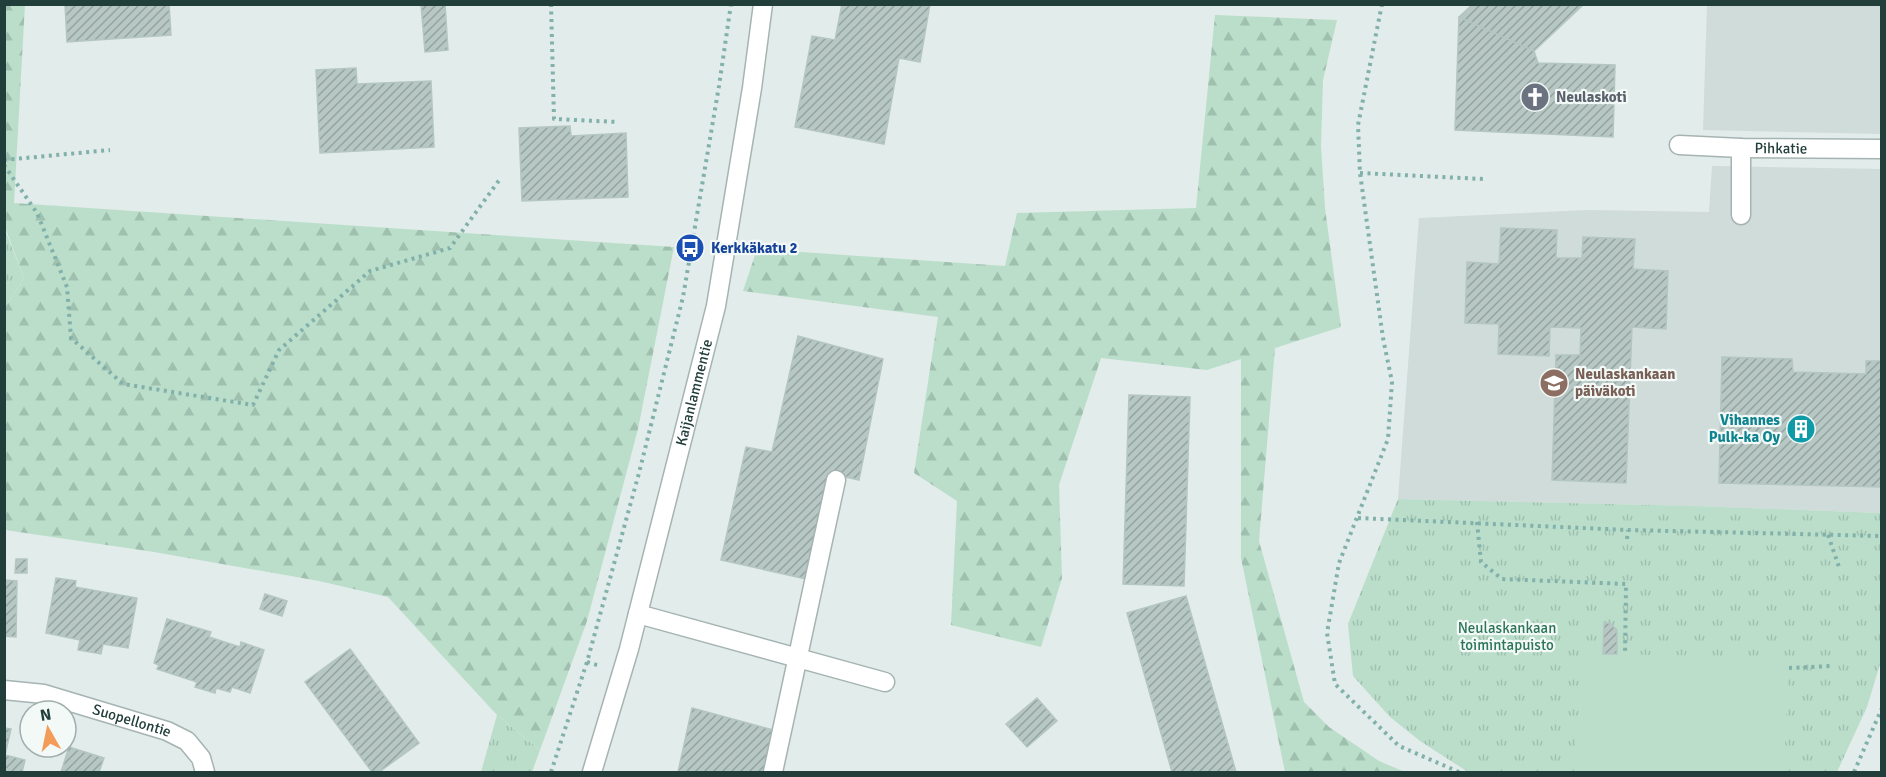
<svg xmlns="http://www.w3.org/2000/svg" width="1886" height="777" font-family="Signika,sans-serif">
	<defs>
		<pattern id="grass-tufts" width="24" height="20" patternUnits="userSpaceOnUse" patternTransform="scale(1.5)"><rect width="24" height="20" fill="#bbdecb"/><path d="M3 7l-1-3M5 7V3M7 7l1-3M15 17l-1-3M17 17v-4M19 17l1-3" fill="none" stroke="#a0c0af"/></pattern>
		<pattern id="forest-firs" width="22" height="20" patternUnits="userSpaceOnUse" patternTransform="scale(1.5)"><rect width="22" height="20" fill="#bbdecb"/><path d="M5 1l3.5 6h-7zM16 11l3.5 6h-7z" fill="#a0c0af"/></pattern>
		<pattern id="building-hatch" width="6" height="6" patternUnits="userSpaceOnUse" patternTransform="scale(1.5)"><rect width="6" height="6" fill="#b7c7c3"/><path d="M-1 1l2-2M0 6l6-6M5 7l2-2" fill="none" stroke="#94a3a0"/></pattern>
	</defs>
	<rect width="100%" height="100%" fill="#e2ecea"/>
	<path fill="#d0dcd9" d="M1707,5H1881V134L1703,130Z
		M1712,166L1881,169V513L1697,506L1398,499L1419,218L1587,210L1709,212Z"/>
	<path fill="url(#grass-tufts)" d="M4,227L24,278L5,308H4Z
		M1398,499L1697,506L1881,513V661L1867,707L1837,772H1468L1420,741L1390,717L1353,676L1348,624Z
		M497,715L540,750L532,772H481Z"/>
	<path fill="url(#forest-firs)" d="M25,4L14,203L674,247L638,429L587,621L540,750L497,715L388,597L319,581L154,552L5,530V308L24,278L5,227L4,5Z
		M1215,15L1337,20L1323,80L1321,146L1325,208L1341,327L1275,348L1259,541L1304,702L1329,727L1379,761L1405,772H1285L1241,558V359L1207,370L1101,358L1059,485L1062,578L1041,647L951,625L957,501L914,473L938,317L743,291L757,249L1005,266L1017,213L1196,208Z"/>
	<path fill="#bbdecb" d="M1583,654L1789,657L1784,772H1574Z"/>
	<path fill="url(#building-hatch)" stroke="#b4c6c2" stroke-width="1.5" d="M65,4H169L171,35L67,42Z
		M421,4H445L448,50L425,52Z
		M842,4H930L920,62L899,58L884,144L795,127L812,36L835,40Z
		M1473,4H1584L1534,51L1459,17Z
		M1459,17L1534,51L1538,63L1615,65L1613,137L1455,130Z
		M356,68L357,84L431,81L434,147L320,153L316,70Z
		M570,126L571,136L626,133L628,197L522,201L519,128Z
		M1501,228L1557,230L1556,258H1582L1583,237L1635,239L1633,269L1668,271L1666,329L1632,327L1626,483L1552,480L1556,355H1580L1581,328L1550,327L1549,356L1498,354L1499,324L1465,323L1467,262L1499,264Z
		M798,336L883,359L859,480L833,474L811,580L721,560L746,447L772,452Z
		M1722,357L1792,359L1793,372L1866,374V361H1882V487L1719,483Z
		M1129,395L1190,397L1184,586L1123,584Z
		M16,559H27V573H15Z
		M56,578L76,581L75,587L137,598L128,648L103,644L101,654L78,650L80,640L46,633Z
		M4,580L17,581L16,637L4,636Z
		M265,594L287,601L282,616L260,609Z
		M1186,596L1236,772H1172L1127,613Z
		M167,619L211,632L209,637L240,647L241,642L264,650L250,693L232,687L230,692L216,688L215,693L195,687L197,682L157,669L159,665L154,663Z
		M1604,623H1610L1617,630V654H1603Z
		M350,649L419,743L379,772H372L305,682Z
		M1037,698L1057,721L1027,747L1006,724Z
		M692,708L777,731L769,772H678Z
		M4,728L11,729L5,755L25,760L22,772H4Z
		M69,747L104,758L99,772H61Z"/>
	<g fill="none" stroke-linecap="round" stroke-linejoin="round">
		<g stroke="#a5b4b2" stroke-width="21">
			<path id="service" d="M1741,148V215
				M638,614L885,682
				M773,772L836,480"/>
		</g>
		<g stroke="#a5b4b2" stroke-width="21">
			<g id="minor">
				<path id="s1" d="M1679,145L1741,148L1882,149"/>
				<path id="s2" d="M4,690L44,694L167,731L187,741L201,758L205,772"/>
			</g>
		</g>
		<g stroke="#a5b4b2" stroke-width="21">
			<g id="tertiary">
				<path id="s3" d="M592,772L629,649L716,306L752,88L763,4"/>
			</g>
		</g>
		<path stroke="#82b0aa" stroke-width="4" stroke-dasharray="3 4.5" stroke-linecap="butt" d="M551,4L554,119L618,122
			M1382,4L1358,125L1360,173L1383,338L1392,382L1388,439L1339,563L1327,633L1335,684L1399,746L1459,772
			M4,160L110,150
			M4,165L37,213L67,287L71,338L123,384L253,405L279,350L370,271L450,248L500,179
			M1360,173L1483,179
			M1358,518L1628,530L1882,536
			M1477,522L1481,562L1502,579L1626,584L1625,655
			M1828,535L1839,567
			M1627,539L1628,530
			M587,662L600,666
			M1789,668L1832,666
			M551,772L587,662L639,473L683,297L719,86L731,4
			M1854,772L1882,708"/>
		<use href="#service" stroke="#fff" stroke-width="18"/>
		<use href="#minor" stroke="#fff" stroke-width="18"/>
		<use href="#tertiary" stroke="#fff" stroke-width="18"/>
	</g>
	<defs>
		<g id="church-disc" transform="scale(1.5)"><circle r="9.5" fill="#6b7280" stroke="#f3f9f7"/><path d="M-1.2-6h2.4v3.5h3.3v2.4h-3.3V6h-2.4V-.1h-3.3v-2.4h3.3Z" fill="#fff"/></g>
		<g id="bus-disc" transform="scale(1.5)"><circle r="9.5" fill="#1a4fb4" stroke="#f3f9f7"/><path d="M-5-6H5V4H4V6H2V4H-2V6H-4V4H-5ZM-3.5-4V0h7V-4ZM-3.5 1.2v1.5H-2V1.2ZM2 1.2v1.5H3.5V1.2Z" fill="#fff"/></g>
		<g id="school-disc" transform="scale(1.5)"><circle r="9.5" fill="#8d6e63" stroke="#f3f9f7"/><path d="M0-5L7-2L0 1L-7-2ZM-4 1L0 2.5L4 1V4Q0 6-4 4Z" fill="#fff"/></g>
		<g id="building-disc" transform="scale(1.5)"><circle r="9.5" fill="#0f9aa8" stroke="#f3f9f7"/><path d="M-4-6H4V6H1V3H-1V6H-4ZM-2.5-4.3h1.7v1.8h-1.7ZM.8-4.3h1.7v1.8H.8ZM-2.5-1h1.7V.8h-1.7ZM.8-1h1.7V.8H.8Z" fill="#fff"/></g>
	</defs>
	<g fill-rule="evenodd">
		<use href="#church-disc" x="1535" y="97"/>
		<use href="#bus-disc" x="690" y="248"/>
		<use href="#school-disc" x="1554" y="383"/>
		<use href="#building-disc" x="1801" y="429"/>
	</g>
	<g text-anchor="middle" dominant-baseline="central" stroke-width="4.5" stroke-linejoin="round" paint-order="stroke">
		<g font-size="15" font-weight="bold" fill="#5b616d" stroke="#f3f9f7" text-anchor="start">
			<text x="1556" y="97">Neulaskoti</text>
		</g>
		<g font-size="15" fill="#223e3b" stroke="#f3f9f7">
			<text stroke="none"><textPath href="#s1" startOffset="102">Pihkatie</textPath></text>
			<text stroke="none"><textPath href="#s3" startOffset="393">Kaijanlammentie</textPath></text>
			<text stroke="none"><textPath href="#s2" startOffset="132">Suopellontie</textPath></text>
		</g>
		<g font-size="15" font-weight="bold" fill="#164399" stroke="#f3f9f7" text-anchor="start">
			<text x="711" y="248">Kerkkäkatu 2</text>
		</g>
		<g font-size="15" font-weight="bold" fill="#785e54" stroke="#f3f9f7" text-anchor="start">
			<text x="1575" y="374">Neulaskankaan<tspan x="1575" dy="17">päiväkoti</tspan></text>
		</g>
		<g font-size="15" font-weight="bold" fill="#0d838f" stroke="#f3f9f7" text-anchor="end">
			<text x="1780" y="420">Vihannes<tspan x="1780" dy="17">Pulk-ka Oy</tspan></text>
		</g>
		<g font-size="15" fill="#2c7556" stroke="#f3f9f7">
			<text x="1507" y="628">Neulaskankaan<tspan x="1507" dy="17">toimintapuisto</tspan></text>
		</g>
	</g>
	<rect width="1886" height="777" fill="none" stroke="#223e3b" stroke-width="12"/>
	<g transform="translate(48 729) rotate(351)"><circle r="28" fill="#f3f9f7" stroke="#9faeac" stroke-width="1.5"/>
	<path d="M0-4.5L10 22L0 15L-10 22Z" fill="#f39c5a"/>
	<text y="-9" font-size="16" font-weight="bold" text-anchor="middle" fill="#223e3b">N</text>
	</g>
</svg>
